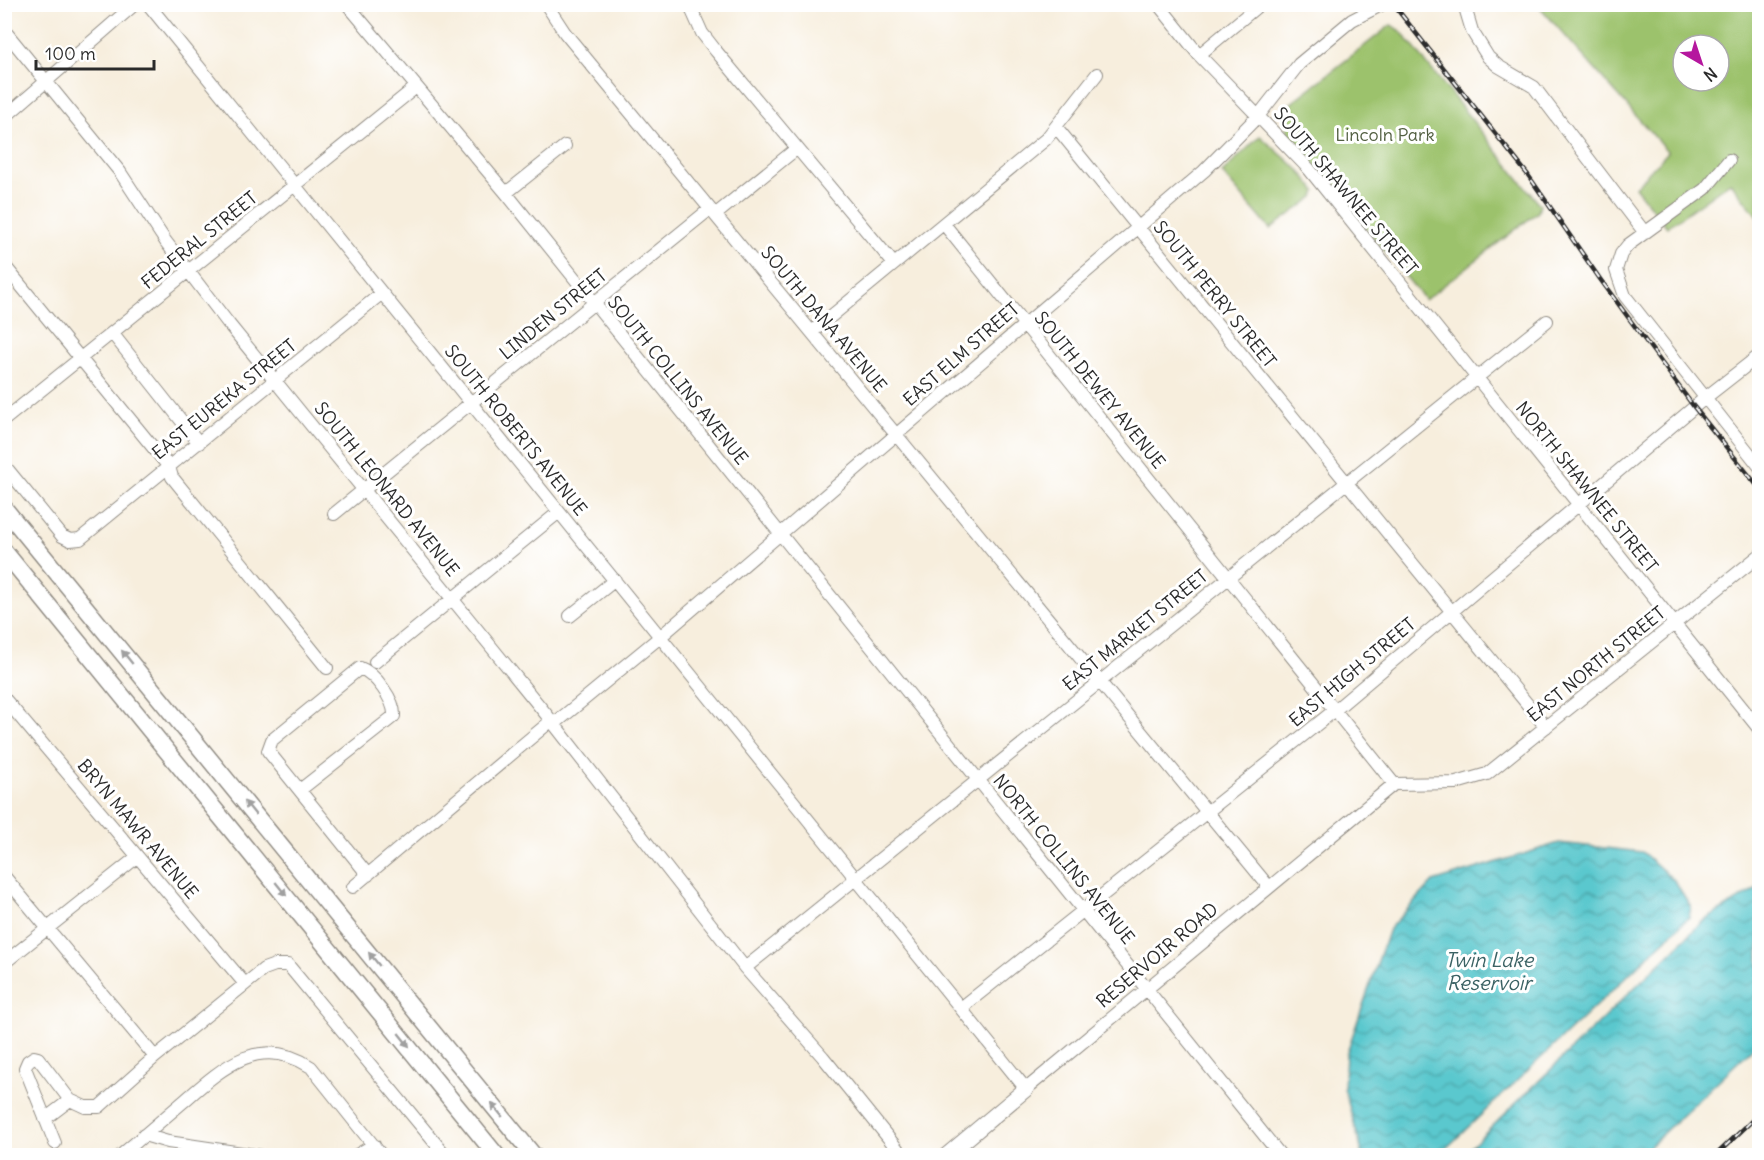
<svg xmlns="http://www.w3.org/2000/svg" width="1764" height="1160" font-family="Delius,sans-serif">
	<defs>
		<pattern id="water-waves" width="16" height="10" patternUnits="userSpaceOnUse" patternTransform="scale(1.5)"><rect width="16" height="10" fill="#5ac8ce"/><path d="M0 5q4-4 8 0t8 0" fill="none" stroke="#4ba3a7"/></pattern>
	</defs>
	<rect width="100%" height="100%" fill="#fff"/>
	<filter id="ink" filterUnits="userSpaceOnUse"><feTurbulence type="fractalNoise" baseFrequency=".0167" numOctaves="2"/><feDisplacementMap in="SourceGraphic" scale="12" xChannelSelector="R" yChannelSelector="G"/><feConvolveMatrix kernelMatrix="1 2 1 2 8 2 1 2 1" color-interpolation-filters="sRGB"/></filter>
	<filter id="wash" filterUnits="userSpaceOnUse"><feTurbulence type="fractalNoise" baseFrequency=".008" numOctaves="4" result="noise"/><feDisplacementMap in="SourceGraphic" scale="24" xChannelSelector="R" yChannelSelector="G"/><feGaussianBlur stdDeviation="1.35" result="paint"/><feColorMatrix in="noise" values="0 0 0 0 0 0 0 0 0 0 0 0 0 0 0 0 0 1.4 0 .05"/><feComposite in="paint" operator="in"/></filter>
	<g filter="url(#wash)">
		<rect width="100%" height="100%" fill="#f7eedd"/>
		<path fill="#9cc26c" stroke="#64764c" stroke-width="1.5" fill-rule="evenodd" d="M1538,5H1759V218L1730,182L1667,227L1635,187L1668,152ZM1683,45H1719V81H1683Z
			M1391,25L1400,30L1540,205L1538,212L1425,300L1287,132L1289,105Z
			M1260,136L1300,171L1316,191L1314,197L1270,229L1222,173Z"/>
		<path fill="url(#water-waves)" stroke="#427a7c" stroke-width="1.5" d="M1559,843L1642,852L1674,880L1691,907L1689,917L1439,1155H1363L1344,1088L1346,1055L1389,929L1433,882Z
			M1759,887V1042L1640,1155H1463L1703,921Z"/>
	</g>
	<g filter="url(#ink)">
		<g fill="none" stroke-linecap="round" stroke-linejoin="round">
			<g stroke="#918c84" stroke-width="14">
				<path id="minor" d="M148,4L1026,1089L1394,784
					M347,4L506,193L1281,1156
					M546,4L565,33L1269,887
					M689,4L702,33L716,51L894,264
					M1158,4L1199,55L1309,169L1760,730
					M1464,4L1472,31L1488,57L1498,66L1534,87L1645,233
					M4,30L120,172L166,242L228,323L554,724L745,968L823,1057L903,1156
					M1199,55L1260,4
					M4,118L135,4
					M1057,128L1546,727
					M1729,160L1705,189L1628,245L1621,254L1616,270L1625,296L1760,467
					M506,193L565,146
					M715,215L796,149
					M944,224L1394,784
					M4,265L169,467L172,477L327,668
					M812,332L1046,139L1097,74
					M112,333L199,443
					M4,420L416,87
					M4,465L62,536L70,540L80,539L382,293
					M334,514L710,209
					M570,616L615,580
					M375,662L559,512
					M4,698L245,984
					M554,724L660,637L1204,171L1259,115L1299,64L1352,20L1383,4
					M1394,784L1456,783L1487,774L1760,555
					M300,790L394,716C395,701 375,673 360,668L272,740L268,751L368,875
					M4,876L155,1057
					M353,887L551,721
					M4,963L137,857
					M745,968L1547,321
					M961,1008L1335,710L1705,398L1760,355
					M45,1119L70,1100L85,1107H99L155,1057L264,969L275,965H288L446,1156
					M144,1135L168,1142L262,1156
					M55,1143L25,1068L28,1061L34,1057L38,1058L70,1100
					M120,1156C141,1138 162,1120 183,1102C222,1068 259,1033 311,1067L382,1156
					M355,1156L374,1145"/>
			</g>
			<g stroke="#918c84" stroke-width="17">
				<path id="major" d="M946,1156L1026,1089"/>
			</g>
			<g stroke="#918c84" stroke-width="19">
				<path id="highway" d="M4,508L534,1156
					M4,551L497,1156"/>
			</g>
			<use href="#minor" stroke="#fff" stroke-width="12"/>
			<use href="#major" stroke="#fff" stroke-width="15"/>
			<use href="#highway" stroke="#fff" stroke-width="16"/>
			<g stroke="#2b2b2b" stroke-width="4.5">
				<path id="rail" d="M1393,4L1528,175L1600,279L1694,407L1760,489
					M1715,1156L1760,1113"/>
			</g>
			<use href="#rail" stroke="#fff" stroke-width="2" stroke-dasharray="7" stroke-linecap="butt"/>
		</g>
		<defs><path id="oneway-solid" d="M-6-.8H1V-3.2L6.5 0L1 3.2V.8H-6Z" transform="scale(1.5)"/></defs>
		<g fill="#a0a0a0">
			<use href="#oneway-solid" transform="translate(127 657) rotate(-129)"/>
			<use href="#oneway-solid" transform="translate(250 808) rotate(-129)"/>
			<use href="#oneway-solid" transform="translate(281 889) rotate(51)"/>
			<use href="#oneway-solid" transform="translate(374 959) rotate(-129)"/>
			<use href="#oneway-solid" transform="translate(404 1040) rotate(51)"/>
			<use href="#oneway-solid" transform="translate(497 1110) rotate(-129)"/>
		</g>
	</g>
	<g text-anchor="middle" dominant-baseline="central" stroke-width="6" stroke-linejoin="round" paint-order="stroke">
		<g font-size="18" fill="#536042" stroke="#fff">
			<text x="1385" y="134">Lincoln Park</text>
		</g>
		<g font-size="18" fill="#2b2b2b" stroke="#fff">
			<text transform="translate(1346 191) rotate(50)">SOUTH SHAWNEE STREET</text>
			<text transform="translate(199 240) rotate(-39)">FEDERAL STREET</text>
			<text transform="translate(1215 294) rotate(51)">SOUTH PERRY STREET</text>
			<text transform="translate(553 314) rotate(-39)">LINDEN STREET</text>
			<text transform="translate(824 319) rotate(50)">SOUTH DANA AVENUE</text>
			<text transform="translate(961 354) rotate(-41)">EAST ELM STREET</text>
			<text transform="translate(678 380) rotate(51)">SOUTH COLLINS AVENUE</text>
			<text transform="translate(1100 390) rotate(51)">SOUTH DEWEY AVENUE</text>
			<text transform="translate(224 399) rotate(-39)">EAST EUREKA STREET</text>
			<text transform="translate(516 430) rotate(51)">SOUTH ROBERTS AVENUE</text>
			<text transform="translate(1587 487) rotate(51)">NORTH SHAWNEE STREET</text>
			<text transform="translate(387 489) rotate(51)">SOUTH LEONARD AVENUE</text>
			<text transform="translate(1135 630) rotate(-39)">EAST MARKET STREET</text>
			<text transform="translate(1596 664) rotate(-39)">EAST NORTH STREET</text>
			<text transform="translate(1352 672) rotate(-40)">EAST HIGH STREET</text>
			<text transform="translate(138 829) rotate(50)">BRYN MAWR AVENUE</text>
			<text transform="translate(1064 859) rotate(51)">NORTH COLLINS AVENUE</text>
			<text transform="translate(1157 955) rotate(-40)">RESERVOIR ROAD</text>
		</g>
		<g font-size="20" font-style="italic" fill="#3b6264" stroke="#fff">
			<text x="1489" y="959">Twin Lake<tspan x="1489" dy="23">Reservoir</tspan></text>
		</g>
	</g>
	<rect width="1764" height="1160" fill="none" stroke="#fff" stroke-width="24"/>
	<g transform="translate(1701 63) rotate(141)"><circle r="28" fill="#ffffff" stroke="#aaaaaa" stroke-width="1.5"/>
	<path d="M0-4.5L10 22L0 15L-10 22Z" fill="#b5179e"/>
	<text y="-9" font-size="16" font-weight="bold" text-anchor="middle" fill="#2b2b2b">N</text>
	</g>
	<path d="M36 60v9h118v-9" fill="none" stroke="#2b2b2b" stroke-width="3"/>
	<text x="45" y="60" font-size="18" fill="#2b2b2b" stroke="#ffffff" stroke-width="4.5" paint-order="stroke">100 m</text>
</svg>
